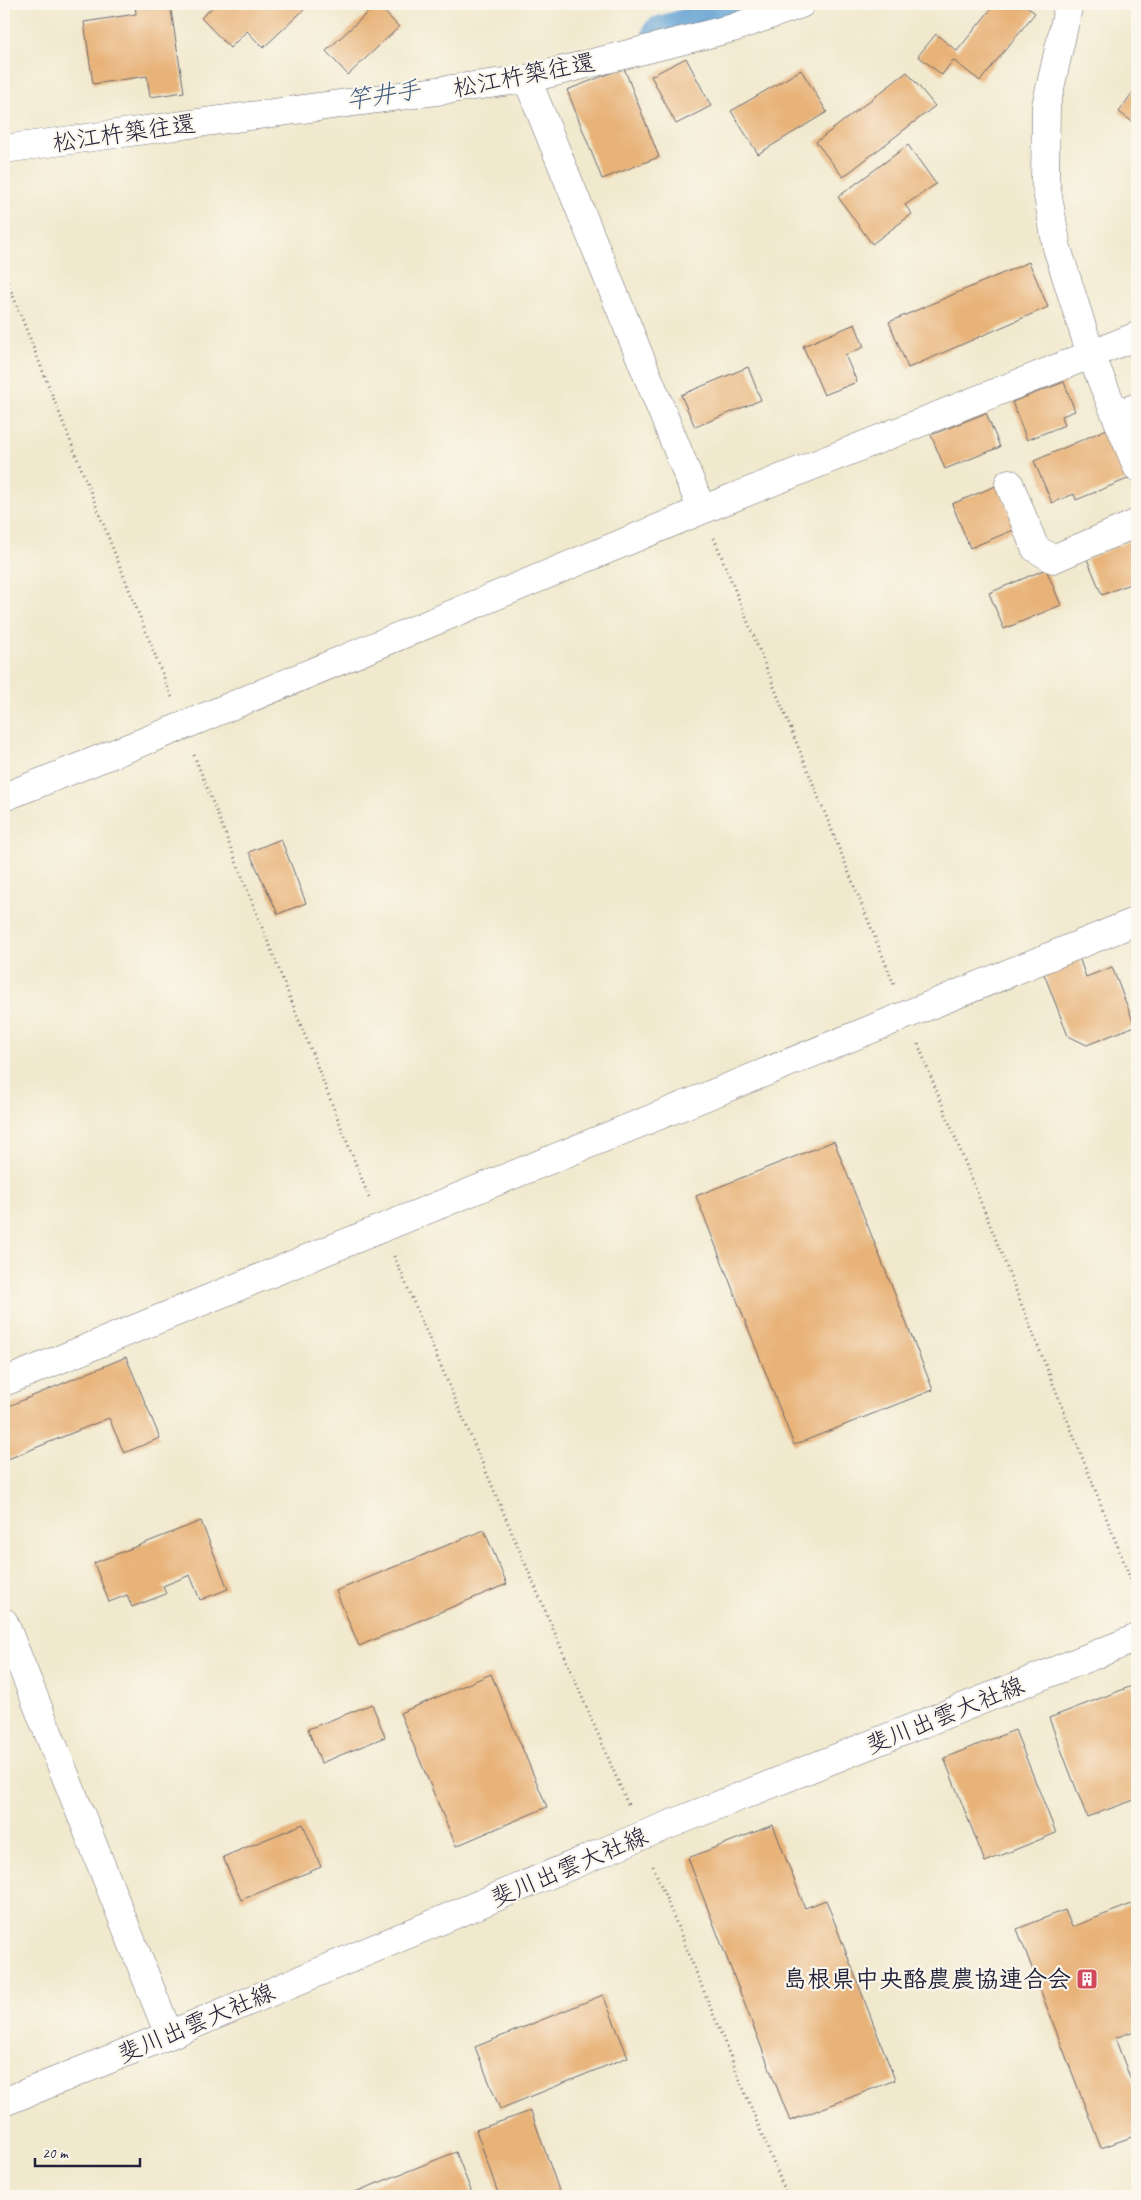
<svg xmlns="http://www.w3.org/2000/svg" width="1141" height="2200" font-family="Caveat,'Klee One',sans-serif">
	<rect width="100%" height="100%" fill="#fbf7ec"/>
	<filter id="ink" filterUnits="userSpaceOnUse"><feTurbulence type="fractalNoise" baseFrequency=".02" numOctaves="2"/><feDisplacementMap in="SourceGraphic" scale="10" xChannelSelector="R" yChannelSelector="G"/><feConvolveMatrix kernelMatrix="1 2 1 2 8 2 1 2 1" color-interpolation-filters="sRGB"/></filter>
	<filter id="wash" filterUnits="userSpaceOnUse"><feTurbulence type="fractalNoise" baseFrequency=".0096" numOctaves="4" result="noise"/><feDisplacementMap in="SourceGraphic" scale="20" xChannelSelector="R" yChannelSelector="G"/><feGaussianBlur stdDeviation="1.12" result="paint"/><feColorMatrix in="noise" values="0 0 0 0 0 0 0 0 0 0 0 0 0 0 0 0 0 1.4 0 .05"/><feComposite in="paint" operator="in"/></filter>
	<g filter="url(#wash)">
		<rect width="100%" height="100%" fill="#f1e9ce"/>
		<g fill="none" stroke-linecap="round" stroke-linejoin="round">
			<path stroke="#61a0d3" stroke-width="36" d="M660,34L720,17L754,4"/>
		</g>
		<g id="blocks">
			<path fill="#e8b379" d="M135,4H170L184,92L150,97L147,76L93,84L84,22L136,14Z
				M216,4H310L263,48L247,31L230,48L201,18Z
				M377,4L399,27L348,75L326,51Z
				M995,4H1024L1035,13L980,81L953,60L942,75L918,56L936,34L957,51Z
				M686,58L711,106L676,124L651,76Z
				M624,68L659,157L602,179L567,90Z
				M801,70L827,112L758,154L731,111Z
				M907,72L935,106L843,177L816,142Z
				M1137,86V125L1119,112Z
				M908,145L936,184L905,205L912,214L872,244L838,197Z
				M1029,262L1048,307L908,368L889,322Z
				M855,324L864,347L845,355L857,382L824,395L803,346Z
				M748,367L761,400L695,427L681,395Z
				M1064,382L1075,411L1062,416L1065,425L1027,440L1012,402Z
				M986,413L1000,447L945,469L931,435Z
				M1109,428L1130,478L1076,500L1074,494L1052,503L1034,461Z
				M998,485L1016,529L970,548L952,504Z
				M1137,538V581L1102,595L1087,559Z
				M1046,569L1061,605L1004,629L989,593Z
				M281,839L306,903L278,914L249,852Z
				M1137,948V965L1132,951Z
				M1077,952L1086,977L1112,967L1135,1026L1087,1045L1068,1036L1041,966Z
				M834,1141L933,1390L794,1445L696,1196Z
				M126,1357L160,1438L124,1453L109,1418L8,1459L4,1450V1408Z
				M201,1521L228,1589L200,1600L190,1575L163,1586L166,1594L132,1607L127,1595L109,1602L94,1563Z
				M484,1530L507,1584L359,1646L336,1591Z
				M491,1674L547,1807L456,1846L400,1713Z
				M1132,1686L1137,1701V1799L1087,1817L1049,1718Z
				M372,1704L385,1737L321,1763L308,1729Z
				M1015,1730L1056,1833L985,1862L944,1758Z
				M303,1824L321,1867L241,1900L223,1857Z
				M773,1825L805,1908L826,1900L895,2080L790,2121L688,1858Z
				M1137,1902V2030L1115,2038L1137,2096V2135L1101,2148L1017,1929L1065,1910L1072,1927Z
				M603,1995L628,2057L500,2109L475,2047Z
				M531,2111L561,2196H499L476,2130Z
				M456,2152L473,2196H345Z"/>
		</g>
	</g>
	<g filter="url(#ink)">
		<use href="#blocks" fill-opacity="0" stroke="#6a686e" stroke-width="1"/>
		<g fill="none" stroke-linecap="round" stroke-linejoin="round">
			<g stroke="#6a686e" stroke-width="29">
				<path id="minor" d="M527,79L702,510
					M4,149L527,79L733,28L801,4
					M1116,415L1137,407
					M1009,483L1035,548L1053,559L1137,523
					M4,797L183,726L702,510L1137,336
					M4,1382L1137,921
					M4,1622L169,2035"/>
			</g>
			<g stroke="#6a686e" stroke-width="29">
				<path id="tertiary" d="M1069,4L1046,106L1045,179L1057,248L1091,355L1137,467"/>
			</g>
			<g stroke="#6a686e" stroke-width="29">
				<path id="secondary" d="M4,2102L169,2035L641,1836L1137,1638"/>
			</g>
			<path stroke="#6a686e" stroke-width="3" stroke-dasharray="1 4" stroke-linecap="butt" d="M4,273L172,698
				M714,538L895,987
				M194,755L370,1200
				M918,1044L1137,1595
				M394,1256L629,1807
				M653,1866L787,2196"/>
			<use href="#minor" stroke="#fff" stroke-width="28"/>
			<use href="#tertiary" stroke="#fff" stroke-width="28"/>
			<use href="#secondary" stroke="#fff" stroke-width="28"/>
		</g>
	</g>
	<defs>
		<g id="building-square" transform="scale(1.125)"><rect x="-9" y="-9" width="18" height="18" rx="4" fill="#d1495b" stroke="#fbf7ec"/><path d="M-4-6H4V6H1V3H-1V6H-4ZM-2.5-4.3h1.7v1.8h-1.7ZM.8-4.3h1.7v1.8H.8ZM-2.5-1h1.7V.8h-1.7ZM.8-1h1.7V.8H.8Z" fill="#fff"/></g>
	</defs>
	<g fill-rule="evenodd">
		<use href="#building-square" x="1087" y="1979"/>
	</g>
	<g text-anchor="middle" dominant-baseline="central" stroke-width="4.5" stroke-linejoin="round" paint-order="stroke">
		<g font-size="24" fill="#22223b" stroke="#fbf7ec">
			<text transform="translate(524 75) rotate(-11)">松江杵築往還</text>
			<text transform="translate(124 133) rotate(-8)">松江杵築往還</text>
			<text transform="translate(945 1715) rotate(-22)">斐川出雲大社線</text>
			<text transform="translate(569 1867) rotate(-23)">斐川出雲大社線</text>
			<text transform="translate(196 2023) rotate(-23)">斐川出雲大社線</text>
		</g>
		<g font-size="24" font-weight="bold" fill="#22223b" stroke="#fbf7ec" text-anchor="end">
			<text x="1071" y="1979">島根県中央酪農農協連合会</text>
		</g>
		<g font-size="25" font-style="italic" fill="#3e5b7f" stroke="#fbf7ec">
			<text transform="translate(383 95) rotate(-9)">竿井手</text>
		</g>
	</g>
	<rect width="1141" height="2200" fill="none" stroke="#fbf7ec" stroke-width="20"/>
	<path d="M35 2158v8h105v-8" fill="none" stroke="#22223b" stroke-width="2.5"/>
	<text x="42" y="2158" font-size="15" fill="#22223b" stroke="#fbf7ec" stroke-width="4" paint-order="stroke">20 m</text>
</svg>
